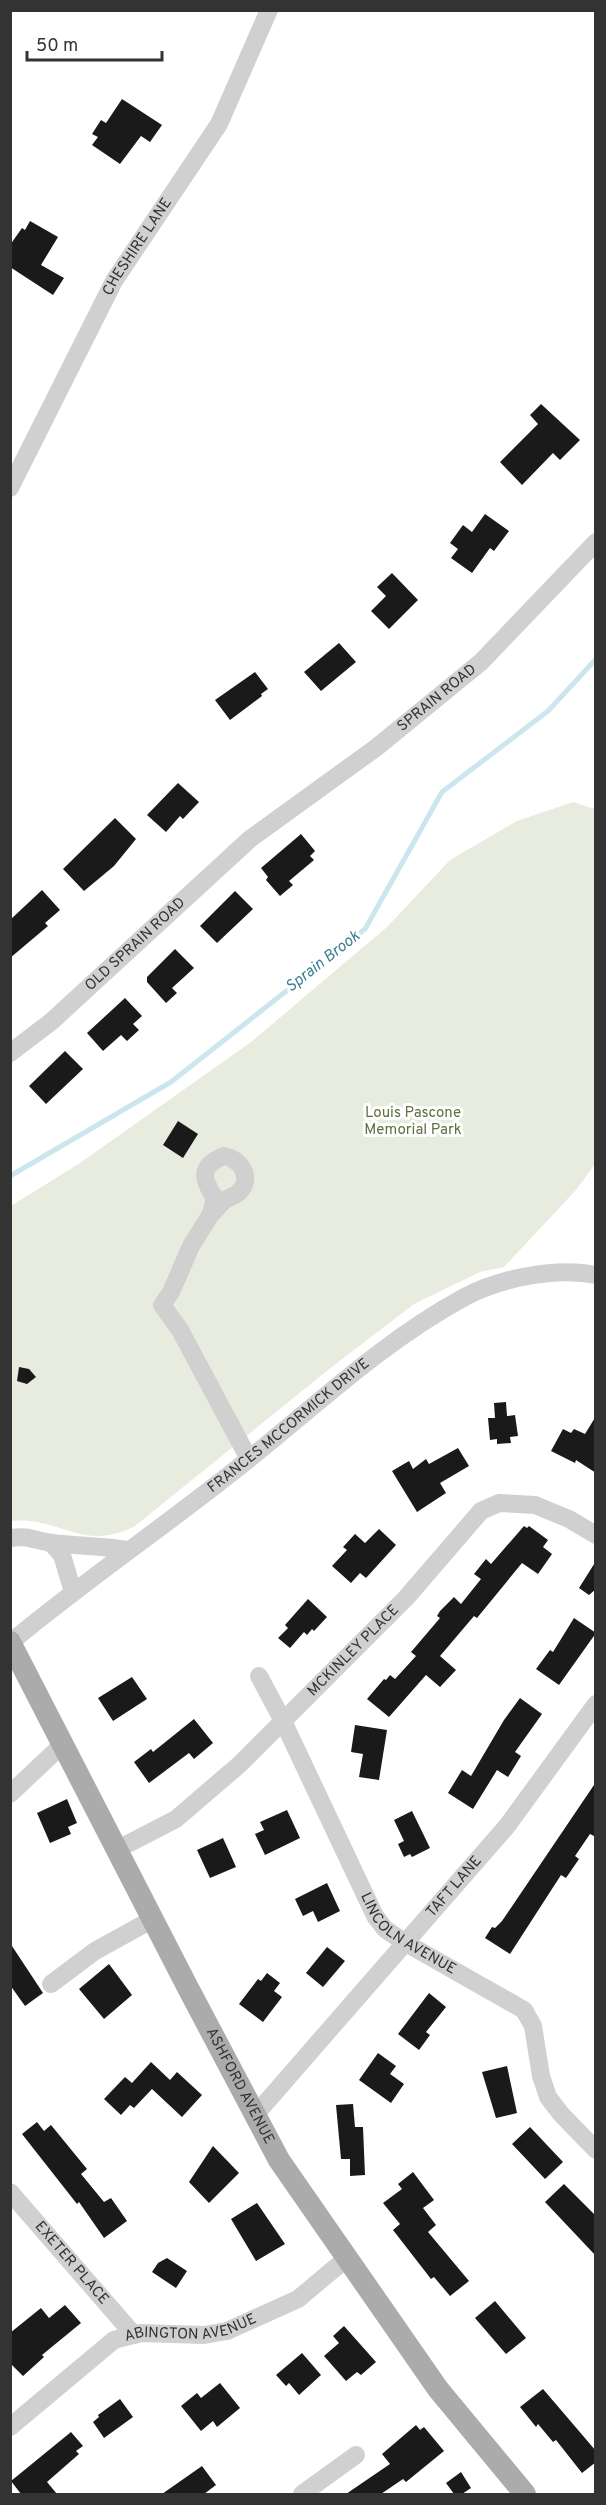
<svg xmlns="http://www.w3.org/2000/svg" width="606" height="2505" font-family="Overpass,sans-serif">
	<rect width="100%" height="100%" fill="#fff"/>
	<path fill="#e8ecde" d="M573,802L595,809V1164L576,1190L504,1267L480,1272L414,1304L328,1370L135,1526C83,1553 60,1516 11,1521V1206L80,1163L251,1042L387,927L450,860L517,821Z"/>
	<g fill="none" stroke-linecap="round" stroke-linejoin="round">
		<path stroke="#cbe6ec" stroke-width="5" d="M10,1176L171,1082L365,929L442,792L548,711L596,659"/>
	</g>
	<path fill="#1a1a1a" d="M122,99L162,125L150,142L141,136L120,164L92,145L98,137L92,134L101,120L106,123Z
		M30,221L58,237L41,265L64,278L53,295L10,267V245L22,228L25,230Z
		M541,404L580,440L560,460L553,453L522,485L500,462L538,424L530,415Z
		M485,514L509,531L494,551L490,548L472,573L451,558L458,549L450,543L463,525L472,532Z
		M392,573L418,600L389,629L371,611L386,596L377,587Z
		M339,643L356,662L321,691L304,672Z
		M255,672L268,689L261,694L262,696L230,720L215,700Z
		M178,783L199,802L183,819L180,816L166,832L147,815Z
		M115,818L136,839L114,866L84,891L63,869Z
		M301,834L315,851L310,856L314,860L289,881L293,885L280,896L266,880L268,877L261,868Z
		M42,890L60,910L45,923L48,926L10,958V920Z
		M235,891L253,909L217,943L200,926Z
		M175,949L194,968L172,988L177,993L166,1003L147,982V977Z
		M125,998L142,1016L133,1024L139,1030L127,1041L121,1035L103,1051L87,1033Z
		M65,1051L83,1069L46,1104L29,1086Z
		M178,1121L198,1134L183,1158L163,1145Z
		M19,1367L29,1369L36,1377L27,1384L17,1381Z
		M506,1402L507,1416L515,1415L518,1436L510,1437L511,1443L497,1444V1439L490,1440L488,1418H495L494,1403Z
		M596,1416V1473L576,1460L575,1463L551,1451L563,1429L571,1433L574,1429L585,1434Z
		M458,1448L469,1466L440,1483L446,1493L417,1512L392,1471L409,1461L413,1469L426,1459L429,1464Z
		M524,1526L527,1528L529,1526L548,1540L543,1547L552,1554L538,1574L522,1563L477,1618L474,1616L446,1649L440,1656L456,1670L440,1687L426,1675L389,1717L367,1699L384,1679L386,1680L390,1675L395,1679L416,1656L411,1652L440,1618L437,1616L440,1611L454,1597L461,1604L481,1579L474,1574L486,1559L491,1564Z
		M379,1529L396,1545L366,1578L360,1573L351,1583L332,1566L347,1550L343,1547L355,1534L365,1543Z
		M596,1561V1589L589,1595L579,1588Z
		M308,1599L327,1617L314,1631L312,1629L307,1635L304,1632L290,1648L278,1638L288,1628L285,1625Z
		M574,1618L596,1633L559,1685L536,1669L550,1650L553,1652Z
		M132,1677L147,1699L113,1721L98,1698Z
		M520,1698L542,1714L515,1752L521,1756L508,1777L497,1770L473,1809L448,1793L462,1770L471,1776L504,1720Z
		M194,1719L213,1743L194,1759L189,1753L149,1783L134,1762L151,1749L153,1752Z
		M355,1725L387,1730L379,1780L359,1777L363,1754L351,1752Z
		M596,1782V1837L590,1834L575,1856L579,1859L566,1878L561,1875L510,1954L485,1938L492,1927L495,1928L502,1921Z
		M67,1799L77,1823L68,1827L71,1834L50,1843L37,1813Z
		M287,1810L300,1838L265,1855L255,1834L264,1830L260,1822Z
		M412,1811L430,1848L412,1857L410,1854L404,1857L398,1844L404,1841L394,1820Z
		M223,1838L236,1867L210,1878L197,1850Z
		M327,1883L340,1911L318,1922L313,1911L303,1916L295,1899Z
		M10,1943L43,1993L25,2006L10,1985Z
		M327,1947L345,1961L323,1987L306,1973Z
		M109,1964L132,1995L104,2019L79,1989Z
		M267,1973L280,1983L274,1991L282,1997L263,2022L239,2004L258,1979L261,1981Z
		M429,1993L446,2007L426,2032L430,2035L419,2050L398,2034Z
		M378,2053L396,2066L390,2074L404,2084L391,2103L359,2080Z
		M151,2062L170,2080L177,2072L202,2095L182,2117L152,2089L134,2108L130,2105L121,2115L104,2099L125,2077L132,2083Z
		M507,2066L517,2113L496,2118L482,2072Z
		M353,2104L355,2127H363L365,2175L350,2176V2159H341L336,2105Z
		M37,2122L44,2131L51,2125L87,2169L81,2174L104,2202L111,2198L127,2221L104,2238L79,2202L77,2204L22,2134Z
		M530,2127L563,2162L545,2179L512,2144Z
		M213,2146L239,2173L209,2203L189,2182Z
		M413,2172L434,2200L423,2208L436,2225L428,2232L469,2281L450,2296L434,2277L431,2279L393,2230L400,2224L383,2203L402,2189L398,2184Z
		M564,2184L596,2216V2256L545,2202Z
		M257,2203L285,2244L256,2261L231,2219Z
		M167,2258L187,2271L176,2288L152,2272L158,2263Z
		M495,2301L526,2338L506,2354L475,2318Z
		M65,2305L81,2323L42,2355L44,2357L23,2376L10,2363V2333L41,2308L49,2318Z
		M344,2326L376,2362L361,2375L357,2372L346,2381L324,2356L339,2343L333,2336Z
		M302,2353L321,2375L299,2395L289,2383L286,2386L276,2375Z
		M220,2383L240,2408L217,2427L213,2421L201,2431L181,2406L197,2393L201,2398Z
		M543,2389L596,2451V2462L582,2473L556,2440L553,2442L538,2424L536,2427L520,2407Z
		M120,2399L133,2417L104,2438L93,2422L99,2417L98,2415Z
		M416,2425L420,2430L424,2427L444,2451L406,2482L403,2479L381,2494H346L390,2464L382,2454Z
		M71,2432L83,2446L76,2451L79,2454L47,2482L57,2494H21L11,2481Z
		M202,2466L216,2485L204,2494H162Z
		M461,2472L471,2488L462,2494H454L446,2483Z"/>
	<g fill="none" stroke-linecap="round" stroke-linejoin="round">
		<g stroke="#d0d0d0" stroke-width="18">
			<path id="s1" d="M10,488L114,281L219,124L269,10"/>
			<path id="s2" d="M10,1053L52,1021L250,839L377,747L481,662L596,542"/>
			<path d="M224,1156C241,1159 254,1179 238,1193C235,1196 229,1197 225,1200C220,1204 216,1210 211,1214L215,1198C202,1179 199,1166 224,1156Z"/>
			<path d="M211,1214L191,1246L171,1292L162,1305L180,1330L249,1459"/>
			<path d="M10,1538C30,1535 35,1541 52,1543C78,1546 103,1546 128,1550"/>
			<path d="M51,1543L62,1555L73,1592"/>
			<path id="s3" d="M11,1642C88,1578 171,1522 249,1459C319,1403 384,1341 463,1298C499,1278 556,1267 596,1275"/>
			<path id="s4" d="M259,1676L283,1721L375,1916L385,1929L404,1942L524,2010L533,2026L541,2076L548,2097L561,2114L596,2150"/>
			<path d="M10,1794L63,1744"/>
			<path id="s5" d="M118,1849L176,1819L240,1764L406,1598L481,1511L499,1503L535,1505L569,1519L596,1535"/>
			<path d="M51,1984L95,1951L153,1919"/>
			<path id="s6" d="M255,2115L507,1826L596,1704"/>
			<path id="s7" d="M10,2192L134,2335"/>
			<path id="s8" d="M10,2427L114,2340L141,2333L204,2335L227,2331L298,2299L347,2258"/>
			<path d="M302,2494L356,2455"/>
		</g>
		<path stroke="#ababab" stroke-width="22" id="s9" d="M10,1642L187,1986L279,2160L438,2389L525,2494"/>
	</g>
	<g text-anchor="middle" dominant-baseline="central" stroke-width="6" stroke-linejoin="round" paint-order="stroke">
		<g font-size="15" fill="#333" stroke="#fff">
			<text stroke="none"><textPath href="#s1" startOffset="273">CHESHIRE LANE</textPath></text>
			<text stroke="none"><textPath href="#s2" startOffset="556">SPRAIN ROAD</textPath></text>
			<text stroke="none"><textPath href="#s2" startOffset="166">OLD SPRAIN ROAD</textPath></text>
			<text stroke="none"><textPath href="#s3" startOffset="352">FRANCES MCCORMICK DRIVE</textPath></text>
			<text stroke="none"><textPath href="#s5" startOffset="310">MCKINLEY PLACE</textPath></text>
			<text stroke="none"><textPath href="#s6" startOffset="303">TAFT LANE</textPath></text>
			<text stroke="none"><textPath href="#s4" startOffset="303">LINCOLN AVENUE</textPath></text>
			<text stroke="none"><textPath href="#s9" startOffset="500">ASHFORD AVENUE</textPath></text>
			<text stroke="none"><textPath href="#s7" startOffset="94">EXETER PLACE</textPath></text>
			<text stroke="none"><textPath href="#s8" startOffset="214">ABINGTON AVENUE</textPath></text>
		</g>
		<g font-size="15" fill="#5f703e" stroke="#fff">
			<text x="413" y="1113">Louis Pascone<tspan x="413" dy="17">Memorial Park</tspan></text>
		</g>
		<g font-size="16" font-style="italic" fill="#3c7f91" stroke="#fff">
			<text transform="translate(323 962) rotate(-38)">Sprain Brook</text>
		</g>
	</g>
	<rect width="606" height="2505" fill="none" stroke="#333333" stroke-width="24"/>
	<path d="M27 51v9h135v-9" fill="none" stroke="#333333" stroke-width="3"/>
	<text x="36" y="51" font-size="18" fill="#333333" stroke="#ffffff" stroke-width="4.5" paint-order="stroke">50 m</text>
</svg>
